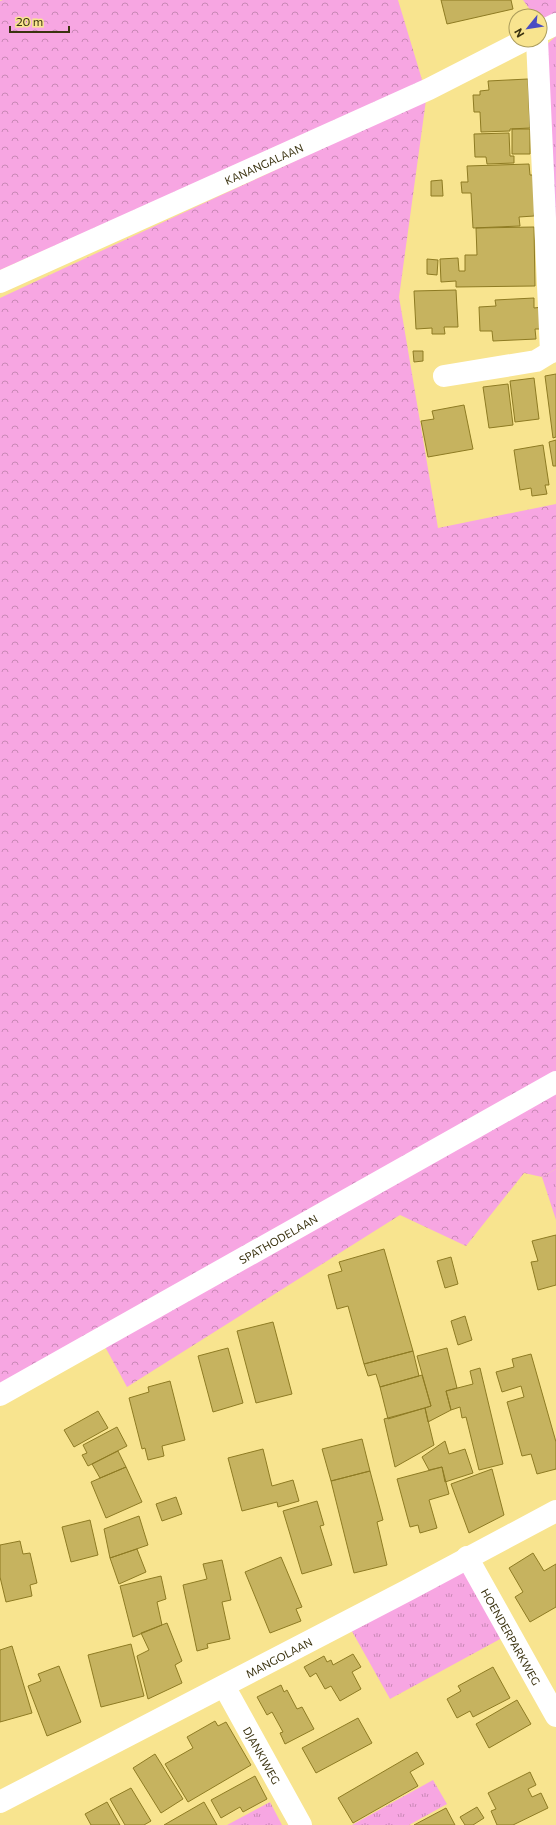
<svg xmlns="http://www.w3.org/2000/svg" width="556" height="1825" font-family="Commissioner,sans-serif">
	<defs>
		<pattern id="grass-tufts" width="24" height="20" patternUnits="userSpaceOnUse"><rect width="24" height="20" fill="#f7a6e2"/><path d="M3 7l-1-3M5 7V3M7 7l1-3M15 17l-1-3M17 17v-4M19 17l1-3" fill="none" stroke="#c988b6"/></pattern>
		<pattern id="forest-crowns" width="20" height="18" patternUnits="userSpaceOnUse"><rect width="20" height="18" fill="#f7a6e2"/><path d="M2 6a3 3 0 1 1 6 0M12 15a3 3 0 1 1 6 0" fill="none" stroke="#c988b6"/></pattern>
	</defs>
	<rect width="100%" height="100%" fill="#f8e48f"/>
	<path fill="url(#grass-tufts)" d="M556,36V245L544,47Z
		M556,1169V1220L542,1177Z
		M462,1569L502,1638L390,1699L349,1626Z
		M433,1780L447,1804L409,1825H352Z
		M270,1802L282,1825H227Z"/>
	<path fill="url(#forest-crowns)" d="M3,0H398L423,83L0,270V1Z
		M523,0H556V15L547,19L531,11Z
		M426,100L399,297L438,528L556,504V1075L0,1387V298Z
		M556,1089V1169L542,1177L524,1173L466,1246L400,1215L127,1387L103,1343Z"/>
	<path fill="#c6b35f" stroke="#8e7b23" d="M441,0H511L513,9L447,24Z
		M528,79L530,128L510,129V131L481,132L480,112H474L473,95H480V91L489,90L488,81Z
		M512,129H530V154H512Z
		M509,133L510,156H514V163L487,164L486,157H475L474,134Z
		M529,164L530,175H539L534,216L519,217L520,226L473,228L471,193H462L461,182H468L467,166Z
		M442,180L443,196H431V181Z
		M534,227L535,286L456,287V281L441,282L440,259L458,258L459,271H465V255H477L476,228Z
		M427,259L438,260L437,275L427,274Z
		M456,290L458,327H444L445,334H432V328L416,329L414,291Z
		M534,298V308L543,307L544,329H535L536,339L493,341L492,331H480L479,307L496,306L495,300Z
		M413,351H423V361L414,362Z
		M556,374V437L553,438L545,376Z
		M534,378L539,419L515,422L510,381Z
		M508,384L513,425L489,428L483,387Z
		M464,405L473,449L428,457L421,421L434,419L432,411Z
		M556,440V466H553L549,442Z
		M543,445L549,485H545L547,494L532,496L531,488L520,490L514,450Z
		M556,1235V1285L538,1290L531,1262L538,1261L532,1241Z
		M384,1249L413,1351L364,1364L348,1306L337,1309L328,1275L342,1271L339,1262Z
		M451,1257L458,1284L445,1288L437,1261Z
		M465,1316L472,1340L458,1345L451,1321Z
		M273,1322L292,1394L256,1403L237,1331Z
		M228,1348L243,1403L213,1412L198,1356Z
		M447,1348L457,1388L446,1391L451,1410L428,1422L425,1408L431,1406L417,1356Z
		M413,1351L419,1376L380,1387L376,1374L368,1376L364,1364Z
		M531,1354L556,1442V1469L537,1474L531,1454L522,1456L507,1402L524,1397L521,1386L502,1392L496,1372L514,1367L512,1359Z
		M480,1368L503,1464L479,1470L466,1417L462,1418L460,1407L451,1410L446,1391L473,1384L470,1371Z
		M422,1375L431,1406L388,1419L380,1387Z
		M170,1381L185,1440L162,1446L164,1456L148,1460L145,1448L142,1449L129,1398L149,1392L148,1387Z
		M425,1408L434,1445L395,1467L384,1419Z
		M98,1411L108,1428L74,1447L64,1430Z
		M117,1427L127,1446L88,1466L82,1455L87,1453L83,1445Z
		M362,1439L370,1471L331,1481L322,1449Z
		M445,1441L449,1454L465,1449L473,1473L445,1482L442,1467L429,1470L422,1457Z
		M263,1449L272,1486L293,1480L299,1501L278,1507L277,1502L242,1511L228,1458Z
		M118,1451L126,1467L100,1478L92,1464Z
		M126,1467L142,1502L106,1518L91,1482Z
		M442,1467L449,1494L429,1500L437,1528L420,1533L418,1525L410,1527L397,1479Z
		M492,1469L504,1515L469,1533L451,1484Z
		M370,1471L383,1520L377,1522L387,1565L354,1573L331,1481Z
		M176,1497L182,1514L162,1521L156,1504Z
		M317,1501L324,1525L320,1526L332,1565L302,1574L283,1511Z
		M139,1516L148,1545L110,1558L104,1529Z
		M90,1520L98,1555L71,1562L62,1527Z
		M20,1541L23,1554L30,1553L37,1583L30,1585L32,1596L6,1602L0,1577V1545Z
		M137,1549L146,1572L119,1584L110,1558Z
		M533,1553L544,1571L556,1564V1607L530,1622L515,1597L523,1592L509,1568Z
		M281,1557L302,1607L296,1609L301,1621L270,1633L245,1572Z
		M222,1560L231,1600L222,1602L230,1639L207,1644L208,1648L197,1651L183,1585L207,1579L203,1564Z
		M161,1576L166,1599L157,1602L162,1625L133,1637L120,1586Z
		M167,1623L182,1661L175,1665L182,1683L148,1699L137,1656L149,1650L141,1633Z
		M131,1644L144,1696L101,1707L88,1655Z
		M12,1646L32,1713L0,1722V1650Z
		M353,1654L361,1667L352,1672L361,1689L340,1701L331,1686L325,1689L316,1673L310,1677L304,1667L324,1656L327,1662L331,1660L333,1665Z
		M59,1666L81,1722L47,1736L28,1686L41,1681L38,1674Z
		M493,1667L510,1698L473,1717L470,1711L457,1718L447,1699L461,1691L458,1686Z
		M281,1685L284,1692L287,1690L297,1709L302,1707L314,1729L285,1744L280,1733L283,1732L272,1712L267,1715L257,1697Z
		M517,1700L531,1724L489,1748L476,1724Z
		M358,1718L372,1743L316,1773L302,1748Z
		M215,1721L218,1726L226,1722L251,1765L188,1802L165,1764L193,1748L187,1737Z
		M417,1752L424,1764L410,1772L418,1786L353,1823L338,1798Z
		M155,1754L183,1799L161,1813L133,1768Z
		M530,1772L536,1785L528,1789L532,1797L541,1793L548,1808L513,1825H497L491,1811L496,1809L488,1793Z
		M255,1776L267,1799L243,1812L240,1807L221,1818L211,1800Z
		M131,1788L151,1821L144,1825H125L110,1799Z
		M107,1802L120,1825H91L85,1814Z
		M204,1802L217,1825H164Z
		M477,1807L484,1818L473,1825H465L460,1817Z
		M446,1808L455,1825H414Z"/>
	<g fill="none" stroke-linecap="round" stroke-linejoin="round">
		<g stroke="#fff" stroke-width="22">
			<path d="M540,32L556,24"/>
			<path d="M537,40L551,352L556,351"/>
			<path id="s1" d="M0,282L429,89L525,40"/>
			<path d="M444,376L536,361L551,352"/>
			<path id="s2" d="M0,1395L556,1082"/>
			<path id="s3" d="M467,1557L556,1716"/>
			<path id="s4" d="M224,1686L301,1825"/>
			<path id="s5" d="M0,1802L408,1590L556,1511"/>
		</g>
	</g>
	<g text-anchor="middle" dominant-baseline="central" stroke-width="3.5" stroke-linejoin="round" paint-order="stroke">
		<g font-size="11" fill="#3b3310" stroke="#f8e48f">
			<text stroke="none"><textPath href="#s1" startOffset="289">KANANGALAAN</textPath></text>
			<text stroke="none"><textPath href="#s2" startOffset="319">SPATHODELAAN</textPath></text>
			<text stroke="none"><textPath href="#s3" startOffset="91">HOENDERPARKWEG</textPath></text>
			<text stroke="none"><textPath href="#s5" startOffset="314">MANGOLAAN</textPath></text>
			<text stroke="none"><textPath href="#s4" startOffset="79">DJANKIWEG</textPath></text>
		</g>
	</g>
	<g transform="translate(528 28) rotate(240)"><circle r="19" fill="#f8e48f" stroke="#ac9d5c"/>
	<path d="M0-3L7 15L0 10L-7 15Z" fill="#4a4dc3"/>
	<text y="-6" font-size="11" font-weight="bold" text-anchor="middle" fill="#3b3310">N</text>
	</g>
	<path d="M10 26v6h59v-6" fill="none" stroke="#3b3310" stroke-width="2"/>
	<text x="16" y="26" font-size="12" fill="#3b3310" stroke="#f8e48f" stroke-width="3" paint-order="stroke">20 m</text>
</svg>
